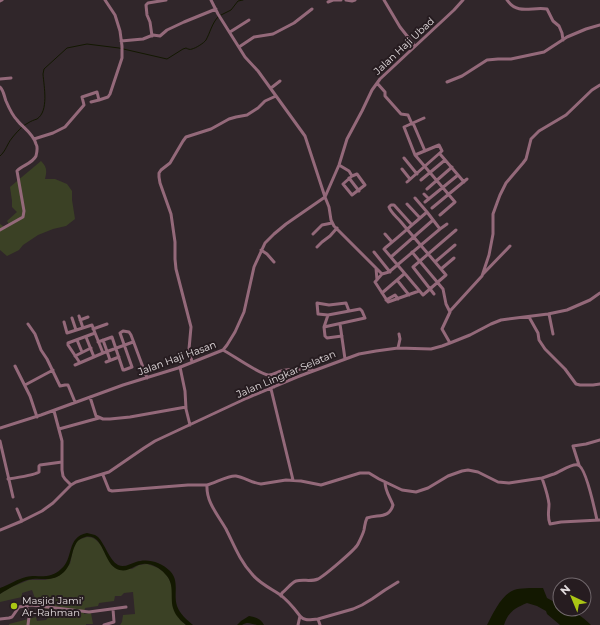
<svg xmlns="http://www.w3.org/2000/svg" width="600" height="625" font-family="Montserrat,sans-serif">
	<rect width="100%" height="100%" fill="#30262a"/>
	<path fill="#3b4125" d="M41,161C47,167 47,171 45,179H55L67,184L72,191V200L75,219L66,226L53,229L38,235L23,245L19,250L7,256L0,250V224L6,228L10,226L7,221L17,212L12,207V201L10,187Z
		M87,537C102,537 104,556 113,566L132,569L139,565L147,564L153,566L158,568L165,573L169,579L172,586V597L180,620L186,625H120L122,622L123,615L135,614L133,592L124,593L121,596H115L114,601L99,603L98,606L85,608L84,614L91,613L93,624H86V625H9V624L36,617L37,621L46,620L50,616L46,610L36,601L32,590L22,593V597L0,602V594L9,588L29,580H45L57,577L70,564L73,550L77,541L81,539Z"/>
	<path fill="#131801" d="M87,533L95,535L98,537C105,544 109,560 118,565C124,568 130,564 136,562C147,558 161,562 170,571C180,581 173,594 177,606C180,614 187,620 193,625H186C180,620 175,615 173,608C170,596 175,583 165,574C160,568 151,563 143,564C133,565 127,575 115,568C103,560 103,533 85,537C69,541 75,562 64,572C51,584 42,576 27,580C18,583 8,589 0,594V588C9,585 17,579 26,577C29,576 32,576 35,576C45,577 54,576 61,569C74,559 66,537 87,533Z
		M539,588H543L547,598L560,605V609C572,609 582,616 591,625H560L547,614L546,611L537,606L527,603C515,608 508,612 504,625H487C493,614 501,595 514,590C520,588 532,588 539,588Z
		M249,616C256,617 261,619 264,625C262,625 260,625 257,625C251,624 248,621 242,625H237L241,621Z"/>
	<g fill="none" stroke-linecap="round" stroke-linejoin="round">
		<path stroke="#131801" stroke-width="1" d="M221,15L231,10L238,1L243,0
			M0,156C6,151 7,144 12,138C16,133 22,126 28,123C31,121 34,120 37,119C49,111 44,87 43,74L44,69L67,48L87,44L119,48L167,59L183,49L186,48C188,49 190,50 192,49C196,48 204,43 206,40C210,33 212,23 218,17"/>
		<path stroke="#94697a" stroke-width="3" d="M211,0L218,14L245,57L258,71L305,136L325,197L329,207L331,220L334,226L382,274L389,272L440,229L427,212L415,198
			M346,0L352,1L355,0
			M384,0L400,27L415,46
			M507,0C518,16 533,6 547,9L553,21L559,26L562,33L563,40
			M0,1L2,0
			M328,2L333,0H341
			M230,32L249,20
			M152,36L150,22L147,15L146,5L148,3L166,0
			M121,41L143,39L153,35L160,36L167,30L184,22L216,9
			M239,47L254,37L273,34L294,23L312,9
			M0,79L11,78
			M447,82L462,76L487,60L498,59H511L544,52L567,37L586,29L600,25
			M377,83L385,92V96L401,114L408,115L412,124
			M0,87C4,91 4,96 6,101C9,108 12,115 17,120C23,128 33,133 36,144C38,147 37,152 36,156C32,164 22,165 17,171L24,211L23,217L0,230
			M271,88L280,81
			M91,102L99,100
			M424,118L404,127L415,155L455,202L440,215
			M413,123L425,151
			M34,139L53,133L65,127L84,105L82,97L97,92L99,100L108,97L110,94L122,58V46L120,31L115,15L105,0
			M440,154L464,182
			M404,158L417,174
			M339,165L349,171L352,176
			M402,169L410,179
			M357,174L365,185L352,195L343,184L352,176Z
			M349,178L359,191
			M421,180L445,160
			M407,182L442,151L439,145L415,155
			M427,189L452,167
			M424,194L429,199
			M425,202L458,175
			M407,204L420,218
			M432,208L467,179
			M412,225L394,205H391L389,207C391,213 397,217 401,222C416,240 431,257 446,275L423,295L384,249L385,248C399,237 413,224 427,212
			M440,229L447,224
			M313,234L322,225L332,223
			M385,234L392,242
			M317,247L322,242L330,236L337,228
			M261,250L267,254L274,262
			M374,252L390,272
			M412,252L443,289L446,304L450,312L442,329L450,343
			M391,257L433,220
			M435,262L455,245
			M376,268L377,280
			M441,269L454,258
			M382,274L375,282L388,302L419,291
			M483,274L510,246
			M397,280L409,295
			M382,293L404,274
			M434,294L413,267L456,230
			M386,300L395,295L398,299
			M360,309L362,311L365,318L324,327L328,315Z
			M450,311L482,276L489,255L493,234V214L497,203L500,195L506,183L523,163L526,159L531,139L539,131L566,115L592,90L600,85
			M549,314L553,334
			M328,315L318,314L317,303L329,305L346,303L349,311
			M79,316L83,328
			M529,317L538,333L539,340L545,349L565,369L576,384L580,385H593L600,384
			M72,318L76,330
			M80,320L88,317
			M64,322L67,333L92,325L95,333
			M28,324L35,334L41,350L47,359L60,386L65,385H68L75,402
			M340,324L345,359
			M324,327L325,336L327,338L342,336
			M93,329L107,324
			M86,337L94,357
			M77,340L82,352
			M103,340L110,360
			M98,342L112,337L123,370H124L132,367L120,333L123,331L129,332L131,335L147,378
			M398,348L400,339L399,334
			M223,350C231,354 262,376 269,375C273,375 277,372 281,371C291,368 302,369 312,370
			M103,353L133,342
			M75,356L91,348
			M106,362L119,357
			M192,362L189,349L191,327L176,269L175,259V242L171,214L160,183L159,177V173L161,170L170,163L183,141L186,137L211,129L229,119L236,117L247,115L258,108L265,101L276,96
			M75,365L103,353L95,333L68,343V345L80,363
			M15,366L30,396L37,417
			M180,367L185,391L186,409L190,425
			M271,375L274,387
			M25,385L53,370
			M271,389L293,480
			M90,397L96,416L103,419H110L130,417L186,407
			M54,411L62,441V470L63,476L65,479L71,485
			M0,428L41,415L123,385L178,368L223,350L227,345L235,332L244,312L254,267L265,243L274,234L286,224L325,197L339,165L347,139L362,111L372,90L380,79L454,10L463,0
			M59,429L99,418
			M0,441L13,497
			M579,465L573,446L586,444L600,440
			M103,475L109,490L112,491L188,485H207C206,502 218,515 226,529C234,545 240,561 252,574C259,583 270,588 279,594C288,600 294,608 300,616L298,625
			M542,478C546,477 550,475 554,474C560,472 572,463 578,465C586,467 595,511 597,520
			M8,479C15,478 34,475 39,472V466L40,465L62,462
			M207,485C215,483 229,475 236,476C244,477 252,483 261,484L286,480L301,481L321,485L360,473H369L379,479L402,490L416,492L428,488L448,476L462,471L468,470L478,472L498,482L509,483L542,478C545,487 548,495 549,504C549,511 547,517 550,524L561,522L600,520
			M17,509L22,521
			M0,530L22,521L42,511L53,503L71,485L76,482L109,472L144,448L155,441L247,398L297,377L359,354L376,351L398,348L431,349L442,346L450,343L470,335L491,324L501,320L548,314L567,310L590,300L600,293
			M281,596L282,593C286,590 291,583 296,581C303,579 311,582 318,579C324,576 355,550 358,544C360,540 363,534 364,530C365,525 365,522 367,518C378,514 389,519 393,505C390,497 385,491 385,482
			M26,605L29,617L28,625
			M300,616C305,622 311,619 318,619L320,625
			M0,619L9,618L12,617L19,607L31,605L89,612L126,607
			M318,619L353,609L362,605L372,599L385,590L398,582
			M104,625L114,622L113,609"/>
	</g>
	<circle fill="#abc614" stroke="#261c20" stroke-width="1.5" cx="14" cy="606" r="4"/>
	<g text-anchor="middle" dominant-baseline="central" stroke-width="4" stroke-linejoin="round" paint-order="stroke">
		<g font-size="10" fill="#e2dbdd" stroke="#261c20">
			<text transform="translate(404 46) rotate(-43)">Jalan Haji Ubad</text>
			<text transform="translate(177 358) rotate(-20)">Jalan Haji Hasan</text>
			<text transform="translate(286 374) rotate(-23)">Jalan Lingkar Selatan</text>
		</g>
		<g font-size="10" fill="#e2dbdd" stroke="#261c20" text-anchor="start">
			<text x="22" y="600">Masjid Jami'<tspan x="22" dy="12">Ar-Rahman</tspan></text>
		</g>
	</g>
	<g transform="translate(572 597) rotate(316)"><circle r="19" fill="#261c20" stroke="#71686c"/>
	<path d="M0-3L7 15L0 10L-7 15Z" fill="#abc614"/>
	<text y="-6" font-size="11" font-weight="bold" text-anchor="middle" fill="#e2dbdd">N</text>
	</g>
</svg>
